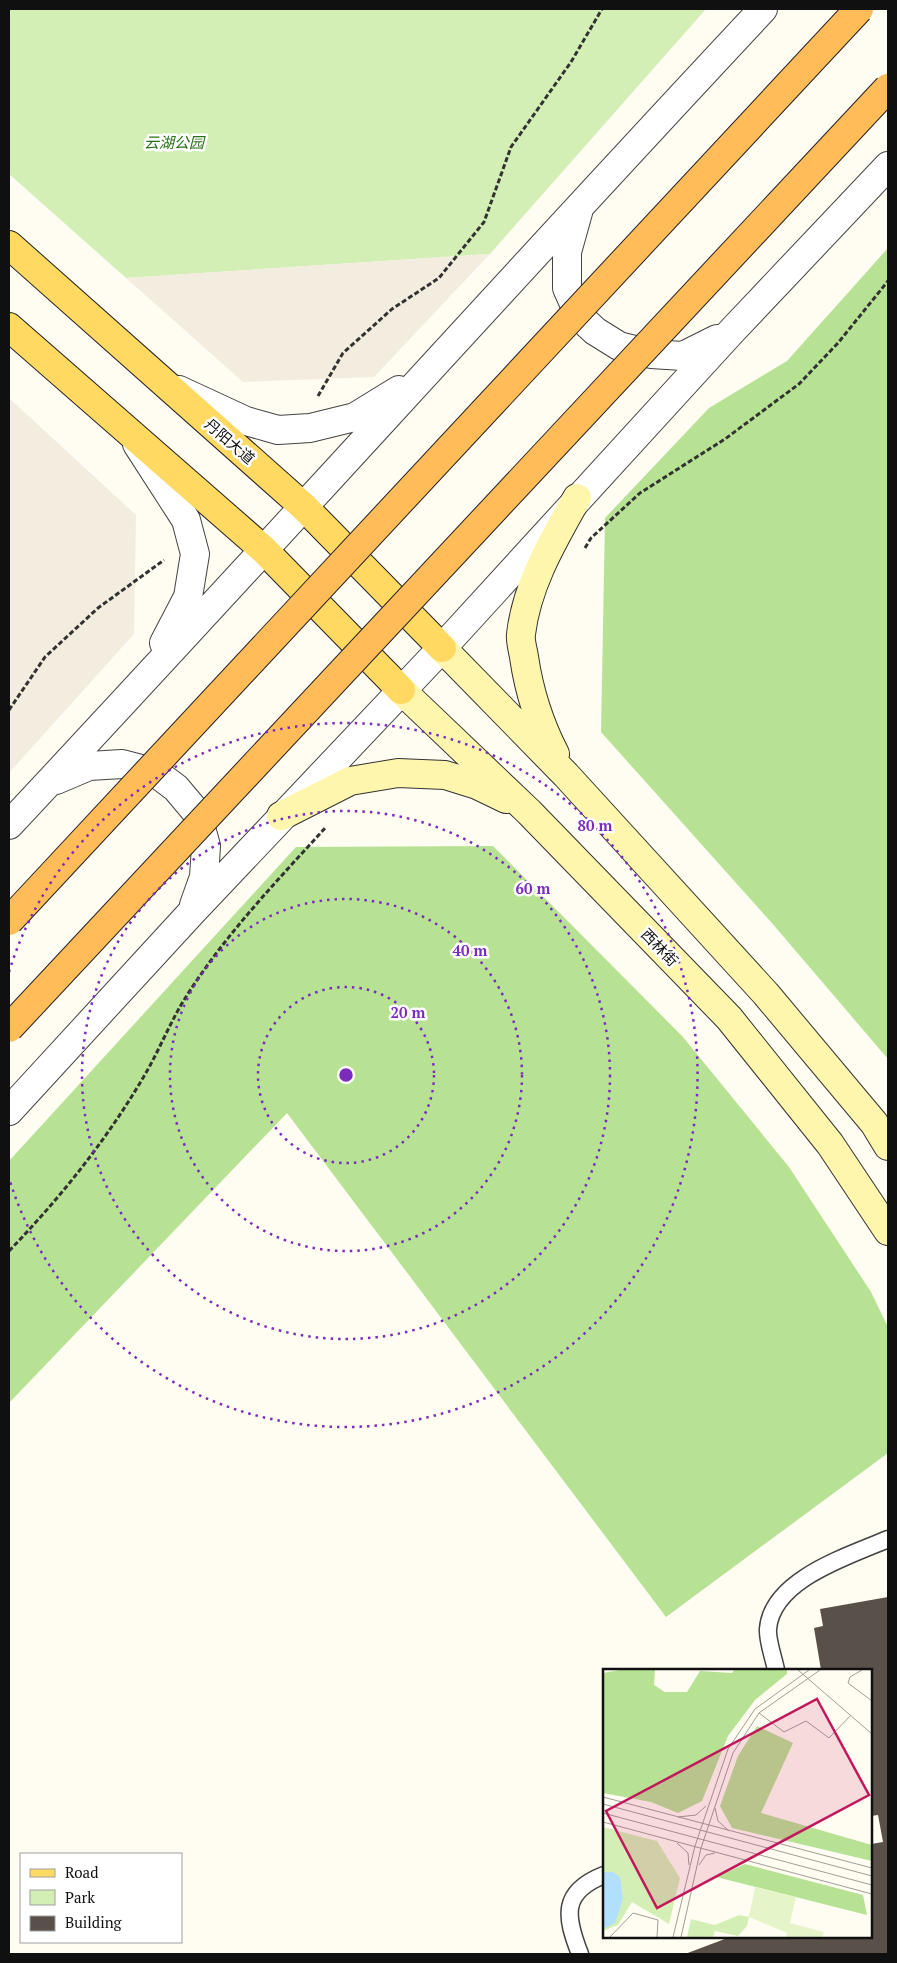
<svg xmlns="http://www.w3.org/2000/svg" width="897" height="1963" font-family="'PT Serif','Noto Sans SC',serif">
	<rect width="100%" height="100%" fill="#fffcf2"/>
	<path fill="#d4efb6" d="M9,9H706L490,254L126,278L9,174Z"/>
	<path fill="#b7e294" d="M888,248V1059L771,922L601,732L605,518L709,408L787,361Z
		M493,846L683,1037L789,1167L871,1292L888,1327V1453L666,1617L287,1113L9,1403V1161L296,847Z"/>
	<path fill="#f2eddf" d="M490,254L374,377L243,382L126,278Z
		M9,398L136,515L134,634L9,773Z"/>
	<path fill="#5a504a" d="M888,1597V1954H685L730,1937H799L800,1939L806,1937H871V1844L883,1842L878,1815L871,1816V1670H821L814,1628L823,1626L820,1609Z"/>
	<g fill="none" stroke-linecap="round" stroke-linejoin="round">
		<g stroke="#434343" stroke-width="19">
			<path id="service" d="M776,1670C774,1659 767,1640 768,1629C772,1579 849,1556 888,1539
				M580,1954C565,1916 561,1892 604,1875"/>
		</g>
		<g stroke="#434343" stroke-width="30">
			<path id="tertiary" d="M579,209L567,252V288L580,317L595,331L619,346L651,354L683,356L717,339
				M179,390L246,421L278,430L310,428L355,417L399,390
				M137,444L186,520L195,554L188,597L164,643
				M56,780L89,766L122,764L156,773L176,788L197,813L206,846L204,877L194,905
				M9,825C262,555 510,279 763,9
				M9,1111L192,912L442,648L731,332L888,166"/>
		</g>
		<g stroke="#323232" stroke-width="30">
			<path id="secondary" d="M442,648L566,775L766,994L874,1123L888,1146
				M401,690L529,812L729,1018L830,1144L888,1231
				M555,754C539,723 529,691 524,657C523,650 520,641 521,634C527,584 553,541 577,498
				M281,816L350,781L398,773L445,775L477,785L506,799"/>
		</g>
		<g stroke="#212121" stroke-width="30">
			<path id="primary" d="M9,245L304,507L442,648
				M9,327L264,550L401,690"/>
		</g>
		<path stroke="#323232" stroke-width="3" stroke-dasharray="5 2.5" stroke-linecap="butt" d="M318,396L343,353L392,309L439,278L484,222L511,147L571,62L602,9
			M585,548L591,538L640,493L725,439L799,384L838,343L888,281
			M9,710L45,657L98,608L164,560
			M9,1251C62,1196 109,1137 147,1071C160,1048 170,1023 184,1000C223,937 276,882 326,827"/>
		<use href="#service" stroke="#fff" stroke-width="16"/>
		<use href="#tertiary" stroke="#fff" stroke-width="28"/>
		<use href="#secondary" stroke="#fff6ad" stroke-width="28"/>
		<use href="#primary" stroke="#ffd962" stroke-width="28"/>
		<g stroke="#212121" stroke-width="30" stroke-linecap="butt">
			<path id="trunk-bridge" d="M9,921L859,9
				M9,1028L888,88"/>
		</g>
		<use href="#trunk-bridge" stroke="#ffbc59" stroke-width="28"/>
	</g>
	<g fill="none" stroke="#7b2cbf" stroke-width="2.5" stroke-dasharray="2.5 5">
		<circle cx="346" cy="1075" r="88"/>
		<circle cx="346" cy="1075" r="176"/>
		<circle cx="346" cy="1075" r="264"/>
		<path d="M9 972A352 352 0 1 1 9 1178"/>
	</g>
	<g text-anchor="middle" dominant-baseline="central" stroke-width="5" stroke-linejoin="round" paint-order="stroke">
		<g font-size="15" font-style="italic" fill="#2a7017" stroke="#fff">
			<text x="174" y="142">云湖公园</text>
		</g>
		<g font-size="15" fill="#101010" stroke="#fff">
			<text transform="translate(230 441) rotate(41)">丹阳大道</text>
			<text transform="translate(660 947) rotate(46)">西林街</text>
		</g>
	</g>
	<g transform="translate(603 1669)">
		<rect width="269" height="269" fill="#fffcf2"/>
		<path d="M0,158L54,172L77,209L66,255L29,233L15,256L0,262ZM136,246L146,248L144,257L135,267L112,262L110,268H84L88,250L112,256Z" fill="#d4efb6"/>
		<path d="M17,1H52L51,16L62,23H84L97,2L129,4L131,1H184V5L152,31L125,67L99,132L75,144L48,133L0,124V4ZM154,57L190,74L158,144L269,176V192L129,159L117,137L135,87ZM142,195L260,226L264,246L113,208Z" fill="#b7e294"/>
		<path d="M152,218L193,228L187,254L221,263L219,268H183L184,264L146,248Z" fill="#e6f5c9"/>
		<path d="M0,203H10L17,208L20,230L12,254L0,260Z" fill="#b0e0fd"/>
		<path fill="none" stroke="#9f9e98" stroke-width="1" d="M195,1L269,65M259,1L247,8L245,14L269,32M156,44L181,63L203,52L226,69L248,46M0,128L269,199M0,135L269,207M112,139L115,152L126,162M0,144L269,216M75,148L93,146L103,137M0,153L269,225M74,174L85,184L86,196M96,196L103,186L112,184M7,268L30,244L55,251L54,268M70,268L92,177L125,80L152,40L206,1M78,268L98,179L130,84L156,44L217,1"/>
		<path fill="#c2185b" fill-opacity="0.15" stroke="#c2185b" stroke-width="2.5" d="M214,30L266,126L54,239L3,142Z"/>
		<rect width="269" height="269" fill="none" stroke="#101010" stroke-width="2.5"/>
	</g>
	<circle cx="346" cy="1075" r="8" fill="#7b2cbf" stroke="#fff" stroke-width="2.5"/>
	<g font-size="15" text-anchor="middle" font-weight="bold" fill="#7b2cbf" stroke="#fff" stroke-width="5" stroke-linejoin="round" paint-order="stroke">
		<text x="595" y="831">80 m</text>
		<text x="533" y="894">60 m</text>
		<text x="470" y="956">40 m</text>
		<text x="408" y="1018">20 m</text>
	</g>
	<rect width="897" height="1963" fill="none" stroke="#101010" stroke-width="20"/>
	<rect x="20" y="1853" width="162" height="90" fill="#ffffff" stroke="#9f9f9f"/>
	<rect x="30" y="1869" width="25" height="8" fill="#ffd962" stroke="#9f9f9f"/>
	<text x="65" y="1878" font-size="15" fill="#101010">Road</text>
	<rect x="30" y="1890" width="25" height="15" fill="#d4efb6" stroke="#9f9f9f"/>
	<text x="65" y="1903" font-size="15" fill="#101010">Park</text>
	<rect x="30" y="1916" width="25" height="15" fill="#5a504a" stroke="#9f9f9f"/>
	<text x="65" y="1928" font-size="15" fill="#101010">Building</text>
</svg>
